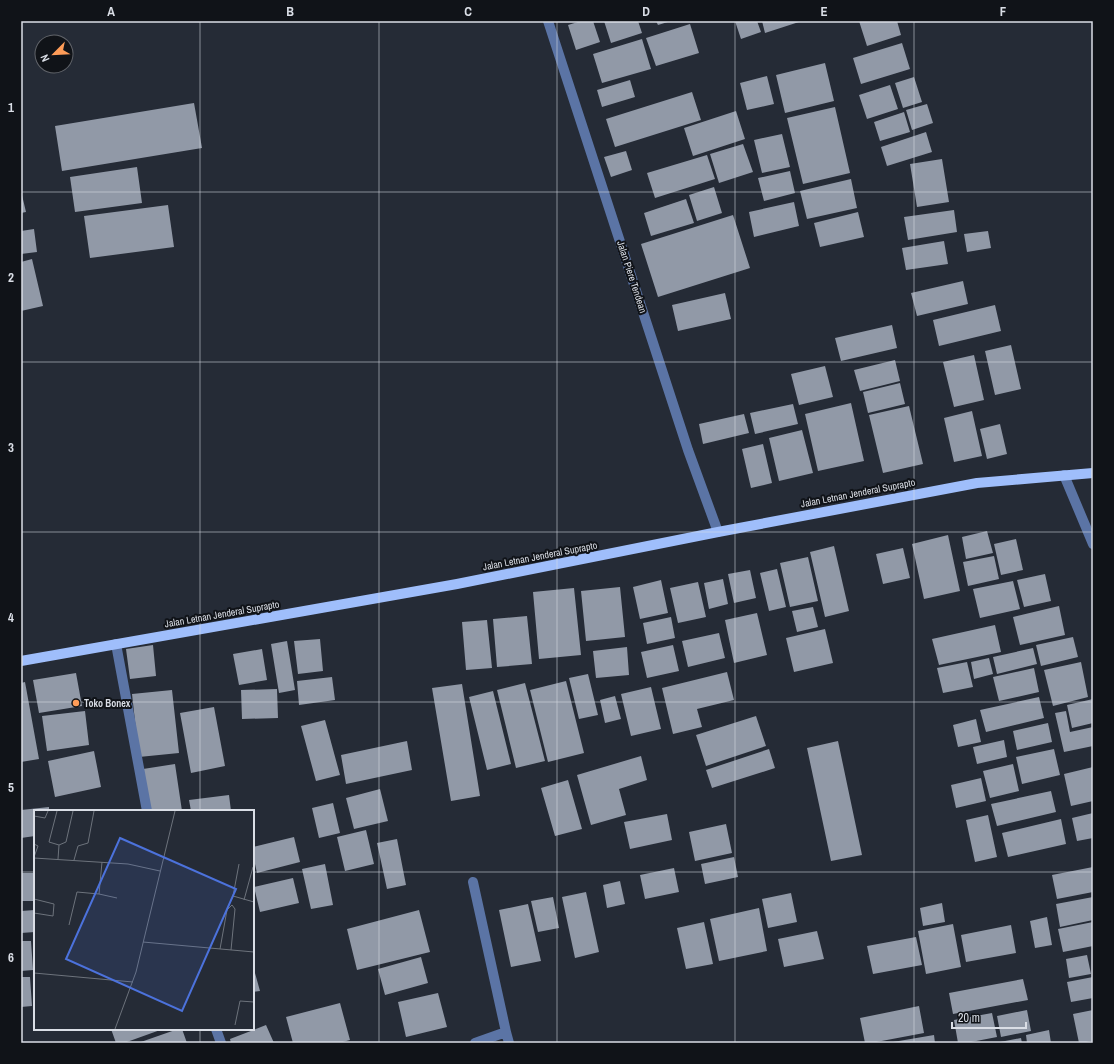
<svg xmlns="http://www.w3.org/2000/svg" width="1114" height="1064" font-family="'Archivo Narrow',sans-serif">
	<rect width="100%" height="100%" fill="#252b36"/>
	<path fill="#9199a7" d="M581,21H593L600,42L576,50L568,25Z
		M604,21H638L642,33L611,43Z
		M656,21H671L658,25Z
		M735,21H757L761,32L741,39Z
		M762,21H802L765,33Z
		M859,21H897L901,35L867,46Z
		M690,24L699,53L656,66L646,38Z
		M642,39L651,69L602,83L593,54Z
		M902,43L910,69L861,84L853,58Z
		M825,63L834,101L785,113L776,75Z
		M767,76L774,104L747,110L740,83Z
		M914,77L922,102L903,108L895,83Z
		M630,80L635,97L602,107L597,90Z
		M890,85L898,109L867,119L859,95Z
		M692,92L701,120L615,147L606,119Z
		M194,103L202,148L62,171L55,126Z
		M927,104L933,123L912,130L906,110Z
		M835,107L850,173L803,184L787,118Z
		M736,111L745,139L693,156L684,128Z
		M904,112L910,132L880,141L874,122Z
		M926,132L932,152L887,166L881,147Z
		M782,134L790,167L762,173L754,140Z
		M743,144L753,172L719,183L710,154Z
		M626,151L632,170L611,177L604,157Z
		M707,155L715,179L655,198L647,173Z
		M942,159L949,202L917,207L910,164Z
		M137,167L142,203L75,212L70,177Z
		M790,171L795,193L764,201L758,178Z
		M851,179L857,208L807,219L800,191Z
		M714,187L722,213L697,221L689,195Z
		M21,191L26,212L21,213Z
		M686,199L694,223L651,236L644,213Z
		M794,202L799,226L754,237L749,212Z
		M168,205L174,247L90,258L84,216Z
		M954,210L957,232L908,240L904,217Z
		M858,212L864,237L820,247L814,223Z
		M733,215L750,268L658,297L641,244Z
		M34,229L37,252L21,254V231Z
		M988,231L991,248L967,252L964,234Z
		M944,241L948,264L906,270L902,248Z
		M32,259L43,306L21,311V262Z
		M963,281L968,304L917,316L911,293Z
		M725,293L731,319L678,331L672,305Z
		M995,305L1001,331L939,346L933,320Z
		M892,325L897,348L841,361L835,338Z
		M1011,345L1021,389L995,395L985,351Z
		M974,355L984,400L954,407L943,362Z
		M895,360L900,381L860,391L854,370Z
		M825,366L833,397L799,405L791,374Z
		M900,383L905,404L868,413L863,392Z
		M851,403L864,461L818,471L805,414Z
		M793,404L798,424L755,434L750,413Z
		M909,406L923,464L883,473L869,415Z
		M972,411L982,456L954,462L944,418Z
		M744,414L749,433L703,444L699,424Z
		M1000,424L1007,454L987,459L980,429Z
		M802,430L813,473L779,481L769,438Z
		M763,444L772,483L751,488L742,449Z
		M987,531L993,553L966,559L962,537Z
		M948,535L960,591L924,599L912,544Z
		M1016,539L1023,570L1001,575L994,544Z
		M834,546L849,611L825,617L810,552Z
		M903,548L910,578L883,584L876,554Z
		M994,556L999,579L968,586L963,562Z
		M808,557L818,601L790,607L780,563Z
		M777,569L786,607L769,611L760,573Z
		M750,570L756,598L734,603L728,574Z
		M1045,574L1051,601L1024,607L1017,580Z
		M723,579L728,604L709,609L704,583Z
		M661,580L668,613L640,619L633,587Z
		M1013,581L1020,609L980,618L973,589Z
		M698,582L706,617L678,623L670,588Z
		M620,587L625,637L586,641L581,591Z
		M574,588L581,655L539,659L533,592Z
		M1059,606L1065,635L1020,645L1013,617Z
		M813,607L818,627L797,632L792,611Z
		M757,613L767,655L734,663L725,620Z
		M527,616L532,664L497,667L493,619Z
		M671,617L675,638L647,644L643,623Z
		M487,620L492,668L466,670L462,622Z
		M995,625L1001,652L939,665L932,639Z
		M825,629L833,663L794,672L786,638Z
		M719,633L725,658L688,667L682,641Z
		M1073,637L1078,657L1041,666L1036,645Z
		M320,639L323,671L298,674L294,641Z
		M287,641L295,690L279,693L271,644Z
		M153,645L156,676L130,679L126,649Z
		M673,645L679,671L647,678L641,652Z
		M627,647L629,675L596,678L593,651Z
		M1033,648L1037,664L997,674L993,657Z
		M262,649L267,680L239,685L233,654Z
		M989,658L993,674L974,679L971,662Z
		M967,662L973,687L943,693L937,668Z
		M1081,662L1088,697L1053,706L1044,670Z
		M1034,668L1039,692L999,701L993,677Z
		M727,672L734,700L697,709L702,727L673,734L662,688Z
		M76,673L82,706L39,713L33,680Z
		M588,674L598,715L579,719L569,678Z
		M332,677L335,700L299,705L297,681Z
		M566,681L584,753L548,762L530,690Z
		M25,682L39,759L21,762V683Z
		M525,683L545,761L516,768L497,690Z
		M462,684L480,796L451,801L432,688Z
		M651,687L661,729L631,736L621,694Z
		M277,689L278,718L242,719L241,690Z
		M172,690L179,753L139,757L132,694Z
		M493,691L511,764L487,770L469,697Z
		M615,696L621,719L605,723L600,700Z
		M1039,697L1044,718L986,732L980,710Z
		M1093,699V723L1072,728L1067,705Z
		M214,707L225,766L191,773L180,713Z
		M85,711L89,745L47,751L42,716Z
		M1066,711L1070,732L1093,727V746L1064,752L1055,713Z
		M756,716L766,746L706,766L696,735Z
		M976,719L981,742L958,747L953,725Z
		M325,720L340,775L316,781L301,726Z
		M1048,723L1052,742L1017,750L1013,731Z
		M1004,740L1007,757L977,764L973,747Z
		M407,741L412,770L346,784L341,755Z
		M838,741L862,855L831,861L807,748Z
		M769,749L775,768L712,788L706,770Z
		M1054,749L1060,775L1022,784L1016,757Z
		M94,751L101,787L55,797L48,761Z
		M641,756L647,780L619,789L626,815L591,825L577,775Z
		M175,764L182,811H149L143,769Z
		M1013,764L1019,791L990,798L983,771Z
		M1093,767V801L1071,806L1064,774Z
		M981,778L986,801L956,808L951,785Z
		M568,780L582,829L555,836L541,788Z
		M380,789L388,821L354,829L346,798Z
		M1051,791L1056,812L997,826L991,804Z
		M229,795L231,811H191L189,800Z
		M333,803L340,833L319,838L312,808Z
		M49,807V811H35V836L21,838V810Z
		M1093,813V838L1077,841L1072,818Z
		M667,814L672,840L630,849L624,822Z
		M988,815L997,857L975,862L966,820Z
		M1061,819L1066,844L1008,857L1002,833Z
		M726,824L732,853L695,861L689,832Z
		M366,830L374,864L345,871L337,837Z
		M294,837L300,862L257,873L253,855V847Z
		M397,839L406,885L387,889L377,843Z
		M734,857L738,877L705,884L701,864Z
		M325,864L333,905L311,909L302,869Z
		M1093,867V892L1057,899L1052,875Z
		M674,868L679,892L645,899L640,875Z
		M21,873H35V901H21Z
		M293,878L299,903L260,912L254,887Z
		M620,881L625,904L607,908L603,885Z
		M586,892L599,952L575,958L562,897Z
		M791,893L797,922L768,928L762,899Z
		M553,897L559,928L538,932L531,901Z
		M1093,897V920L1060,927L1056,904Z
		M942,903L945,922L923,926L920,908Z
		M528,904L541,961L511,967L499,910Z
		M759,908L767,951L719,961L710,919Z
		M35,910V932L21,933V911Z
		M419,910L430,952L357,970L347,929Z
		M1047,917L1052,945L1035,948L1030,921Z
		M704,922L713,964L686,969L677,928Z
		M1093,922V946L1063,952L1058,929Z
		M953,924L961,967L926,974L918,931Z
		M1011,925L1016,953L966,962L961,935Z
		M817,931L824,959L784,967L778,939Z
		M916,937L922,965L873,974L867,946Z
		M21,941H31L33,970L21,971Z
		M1087,955L1091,974L1069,978L1066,959Z
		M421,957L428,983L385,995L378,969Z
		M253,966L260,991L253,992Z
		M21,977H30L32,1006L21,1007Z
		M1093,977V998L1071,1002L1067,982Z
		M1023,979L1028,1000L953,1014L949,993Z
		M438,993L447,1027L406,1037L398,1002Z
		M340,1003L350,1040L339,1043H293L286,1017Z
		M919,1006L924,1033L871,1043H865L860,1018Z
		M1027,1010L1031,1031L1001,1037L997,1016Z
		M1093,1010V1041L1079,1043L1073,1014Z
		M992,1013L997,1037L966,1043H958L954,1020Z
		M266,1025L274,1043H231L230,1039Z
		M111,1029H163L124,1043H116Z
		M178,1029H182L187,1043H138Z
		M1049,1030L1051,1043H1027L1026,1035Z
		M934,1035L935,1043H893V1042Z
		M1021,1038L1022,1043H1000V1042Z"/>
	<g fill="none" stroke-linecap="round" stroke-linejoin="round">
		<path stroke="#5b74a5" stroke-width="10" d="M548,21L688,450L718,532
			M1064,475L1093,544
			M116,644L147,811
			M473,882L506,1032
			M216,1029L221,1043
			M475,1043L506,1032L509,1043"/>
		<path stroke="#9fbefb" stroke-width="10" d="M21,661L457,584L718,532L977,483L1093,473"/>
	</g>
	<path fill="none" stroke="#dadee6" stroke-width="1" stroke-opacity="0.55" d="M200,21V811M379,21V1043M557,21V1043M735,21V1043M914,21V1043M21,192H1093M21,362H1093M21,532H1093M21,702H1093M21,872H35M253,872H1093M200,1029V1043"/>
	<circle fill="#fe9c58" stroke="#101318" stroke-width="1.5" cx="76" cy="703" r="4"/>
	<g text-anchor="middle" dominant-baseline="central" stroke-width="4" stroke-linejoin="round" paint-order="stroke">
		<g font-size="10" fill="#dadee6" stroke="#101318">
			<text transform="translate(632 277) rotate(72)">Jalan Piere Tendean</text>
			<text transform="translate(858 493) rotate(-11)">Jalan Letnan Jenderal Suprapto</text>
			<text transform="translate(540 556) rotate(-11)">Jalan Letnan Jenderal Suprapto</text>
			<text transform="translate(222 614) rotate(-10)">Jalan Letnan Jenderal Suprapto</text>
		</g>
		<g font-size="10" font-weight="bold" fill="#dadee6" stroke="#101318" text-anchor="start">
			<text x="84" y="703">Toko Bonex</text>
		</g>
	</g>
	<g transform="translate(34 810)">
		<rect width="220" height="220" fill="#252b36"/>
		<path fill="none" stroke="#6d737c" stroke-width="1" d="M23,1L15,32L25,35L32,32L39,1M0,6L11,8L14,1M0,34L4,36L0,47M0,48L94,54L126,61M24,49L25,35M40,50L44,36L54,33L60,1M205,54L199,86L220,92M65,84L83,88M0,89L20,94L19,106L0,103M210,90L219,57M35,115L43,82L65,84L68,52M109,132L220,142M186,139L193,100L198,95L201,99L197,140M0,163L99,172M201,215L206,191L220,192M81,219L102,162L141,1"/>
		<path fill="#4c72dc" fill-opacity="0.15" stroke="#4c72dc" stroke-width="2" d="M86,28L202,79L148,201L32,149Z"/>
		<rect width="220" height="220" fill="none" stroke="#dadee6" stroke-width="2"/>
	</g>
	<rect width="1114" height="1064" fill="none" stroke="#101318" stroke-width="44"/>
	<g transform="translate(54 54) rotate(246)"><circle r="19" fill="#101318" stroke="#61646a"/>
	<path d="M0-3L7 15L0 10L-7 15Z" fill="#fe9c58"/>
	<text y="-6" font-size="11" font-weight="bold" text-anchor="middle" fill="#dadee6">N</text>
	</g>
	<path d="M952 1022v6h74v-6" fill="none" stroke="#dadee6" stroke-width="2"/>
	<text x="958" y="1022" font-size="12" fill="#dadee6" stroke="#101318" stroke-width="3" paint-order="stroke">20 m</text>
	<rect x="22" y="22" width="1070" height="1020" fill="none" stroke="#dadee6" stroke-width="1.5"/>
	<g font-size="13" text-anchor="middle" font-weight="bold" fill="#dadee6">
		<text x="111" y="16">A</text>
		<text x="290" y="16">B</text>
		<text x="468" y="16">C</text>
		<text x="646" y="16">D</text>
		<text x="824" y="16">E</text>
		<text x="1003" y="16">F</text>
		<text x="11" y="112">1</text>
		<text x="11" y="282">2</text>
		<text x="11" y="452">3</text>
		<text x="11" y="622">4</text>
		<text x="11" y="792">5</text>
		<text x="11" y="962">6</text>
	</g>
</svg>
